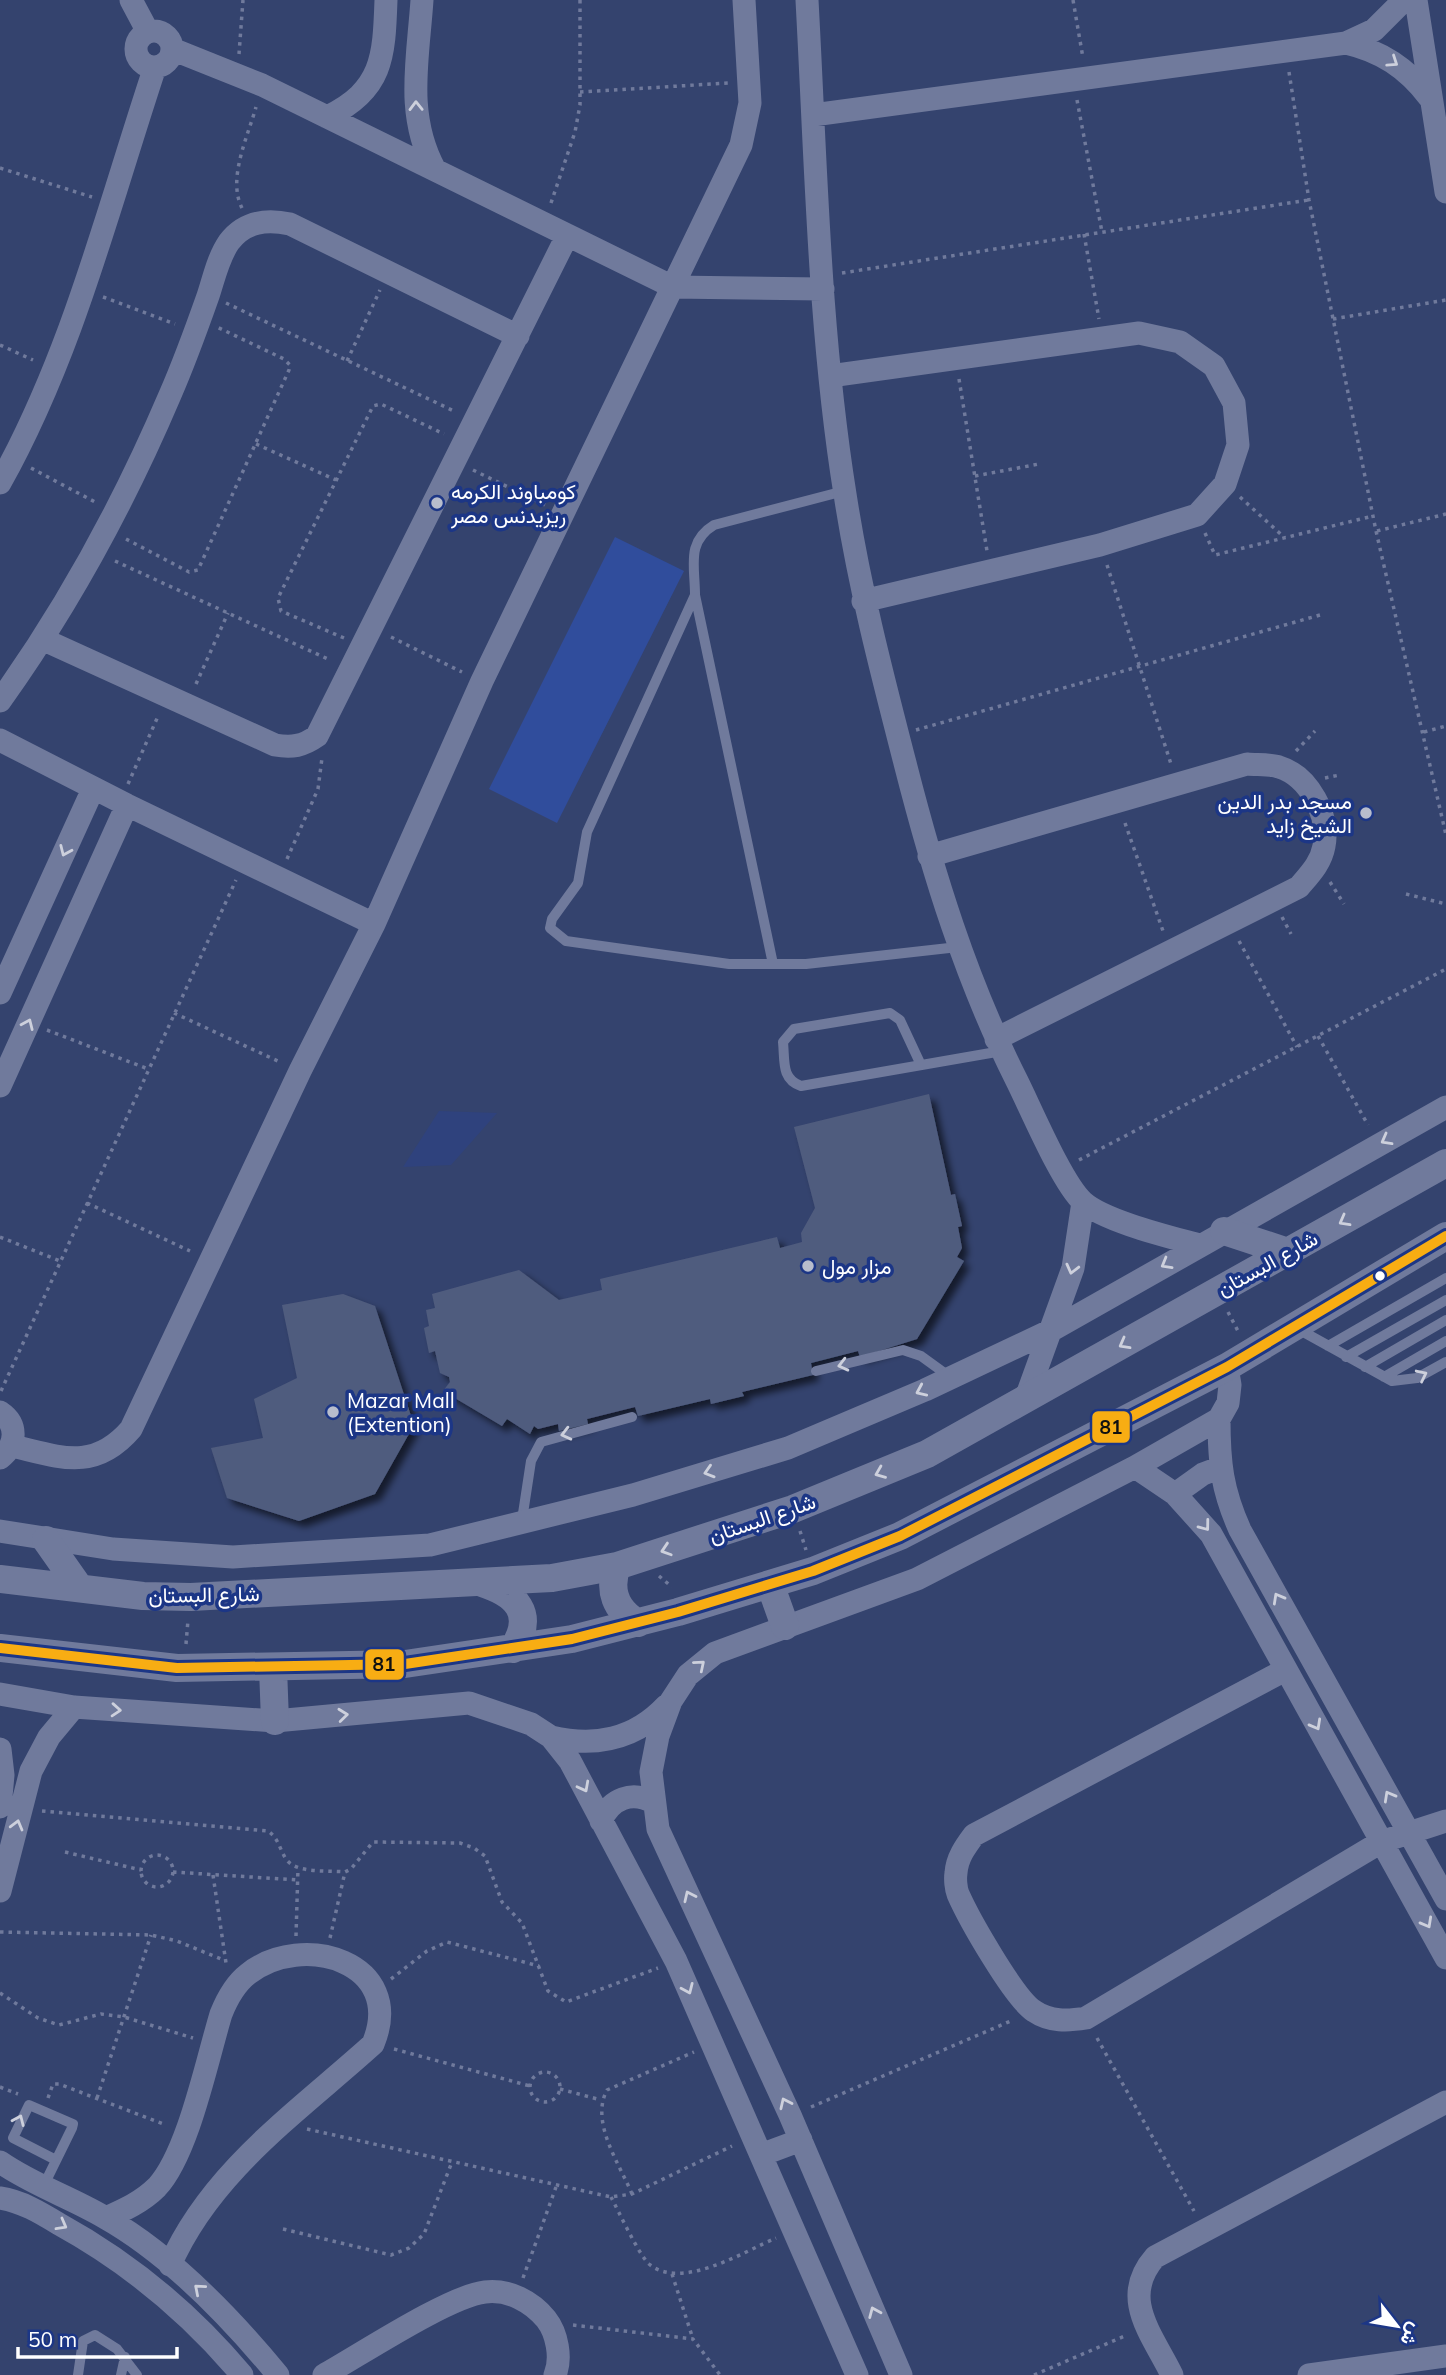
<svg xmlns="http://www.w3.org/2000/svg" width="1446" height="2375" font-family="Mulish,Vazirmatn,sans-serif">
	<defs>
		<filter id="shadow"><feDropShadow dx="6" dy="6" stdDeviation="3.5" flood-color="#0009"/></filter>
	</defs>
	<rect width="100%" height="100%" fill="#34436e"/>
	<path fill="#304d9c" d="M615,537L684,571L557,823L489,789Z"/>
	<path fill="#2f427d" d="M439,1111L497,1113L451,1165L403,1167Z"/>
	<path fill="#505c7e" filter="url(#shadow)" d="M929,1094L951,1195L955,1194L962,1226L958,1227L962,1248L957,1257L964,1261L917,1339L860,1357L858,1351L811,1363L813,1375L742,1392L744,1396L711,1404L710,1399L638,1416L635,1407L587,1419L588,1424L559,1431L558,1424L538,1429L534,1426L530,1434L507,1419L502,1426L443,1391L450,1382L449,1377L440,1373L435,1351L429,1353L424,1328L429,1326L426,1310L435,1308L432,1294L519,1270L559,1300L602,1290L600,1279L777,1237L780,1248L802,1242L801,1233L815,1208L794,1127Z
		M343,1294L375,1306L414,1425L375,1494L299,1521L227,1498L211,1448L263,1438L254,1399L297,1378L282,1305Z"/>
	<g fill="none" stroke-linecap="round" stroke-linejoin="round">
		<path stroke="#707a9c" stroke-width="3.5" stroke-dasharray="3.5 5" stroke-linecap="butt" d="M1073,0L1083,58
			M239,54L243,0
			M1289,72L1309,200L1376,531L1446,835
			M580,92L729,83
			M1077,100L1102,232
			M0,168L92,197
			M551,203L575,132L580,105V0
			M242,208C227,179 248,136 256,107
			M1084,234L1099,319
			M842,273L1308,200
			M103,297L175,324
			M226,303L456,412
			M1333,319L1446,300
			M0,345L33,360
			M347,361L380,290
			M959,379L987,551
			M256,444L336,480
			M31,468L95,502
			M473,470L545,505
			M975,476L1039,464
			M1240,497L1285,538
			M1377,531L1446,514
			M1205,533L1215,555L1373,516
			M126,539L189,572L198,570L289,370L290,365L284,359L217,327
			M115,561L330,660
			M1107,565L1171,764
			M391,637L462,672
			M344,638L281,611L278,598L373,406L381,404L444,434
			M196,684L228,613
			M916,730L1320,615
			M1424,732L1446,726
			M1296,751L1315,731
			M1325,778L1340,775
			M128,784L159,714
			M1125,823L1163,931
			M287,859L318,789L322,758
			M1330,882L1344,904
			M1406,894L1446,904
			M1282,917L1291,934
			M1239,941L1297,1047
			M174,1013L280,1062
			M47,1030L148,1069
			M1318,1036L1368,1125
			M1079,1160L1446,969
			M87,1203L190,1251
			M0,1237L60,1261
			M1228,1312L1239,1333
			M1,1391L236,880
			M800,1531L806,1550
			M659,1576L672,1587
			M186,1644L188,1620
			M42,1811L268,1831C279,1839 279,1848 286,1859C296,1874 328,1870 345,1872L351,1869L373,1842L460,1843L474,1848L485,1856L502,1902L522,1923L548,1991L566,2002L658,1968
			M65,1852L141,1870
			M141 1871a16 16 0 1 1 32 0a16 16 0 1 1-32 0Z
			M173,1872L298,1880
			M213,1875L226,1963
			M0,1932L151,1935L177,1941L226,1961
			M296,1936L298,1868
			M330,1938L345,1872
			M391,1979L427,1951L447,1942L539,1966
			M0,1993L38,2018L59,2025L101,2014L124,2017L193,2038
			M1097,2038L1194,2211
			M394,2049L530,2086
			M530 2087a15 15 0 1 1 30 0a15 15 0 1 1-30 0Z
			M0,2087L18,2094
			M560,2089L601,2100
			M48,2098L53,2084H59L166,2125
			M97,2098L151,1935
			M811,2107L1013,2020
			M307,2129L611,2197L632,2194L732,2146
			M632,2194C619,2163 590,2122 607,2090L694,2052
			M611,2197C619,2212 639,2255 649,2264C681,2291 743,2252 776,2238
			M283,2229L391,2255L409,2248L424,2234L452,2162
			M672,2274L693,2339
			M523,2278L556,2187
			M573,2325L693,2339L720,2375
			M1034,2375L1127,2335"/>
		<path stroke="#707a9c" stroke-width="10" d="M695,595L587,832L578,883L552,919L550,928L566,941L729,964H806L958,947
			M773,964L695,595C695,566 686,542 714,525L844,491
			M921,1065L900,1020L890,1013L794,1029L783,1042C785,1061 781,1079 801,1086L1002,1051
			M1298,1329L1392,1381L1417,1378L1446,1362
			M1328,1346L1446,1278
			M1346,1357L1446,1300
			M1365,1367L1446,1320
			M816,1371L903,1350L921,1356L950,1377
			M1384,1377L1446,1341
			M522,1520L531,1461L541,1442L632,1417
			M43,2187L72,2128L73,2124L29,2105L13,2138L56,2160
			M78,2375L83,2341L95,2335L117,2349L137,2375
			M121,2375L125,2357"/>
		<path stroke="#707a9c" stroke-width="23" d="M131,0L148,32
			M422,0C418,60 405,115 435,170
			M807,0C816,164 819,332 845,494C859,586 882,674 905,763C933,873 966,980 1017,1081C1031,1109 1062,1183 1083,1202C1104,1221 1170,1237 1199,1245
			M1416,0L1446,192
			M136 49a18 18 0 1 1 36 0a18 18 0 1 1-36 0Z
			M1346,43C1381,51 1407,68 1429,97
			M172,49L262,85L673,287L823,289
			M813,115L1346,43L1374,30L1404,0
			M327,117C383,90 384,57 386,0
			M830,376L1139,333L1180,342L1214,366L1234,403L1238,445L1225,484L1197,515L1100,545L863,601
			M0,483C73,352 108,208 155,67
			M42,639L275,745C292,748 303,746 317,736L567,236
			M0,701C68,606 124,503 170,395C184,363 196,330 208,296C214,278 218,258 229,242C245,221 267,219 290,224L518,336
			M0,740L127,805L374,924
			M929,856L1247,764C1257,765 1270,764 1279,767C1309,776 1330,816 1324,846C1321,863 1310,874 1299,887L996,1039
			M0,993L93,789
			M0,1086L127,805
			M1026,1398L1073,1268L1083,1202
			M0,1412C18,1424 17,1445 0,1458
			M1219,1419C1219,1463 1222,1490 1240,1530L1446,1899
			M12,1446C60,1457 94,1472 131,1429L300,1071L374,924L482,681L741,145L750,103L744,0
			M1135,1467L1175,1494L1211,1534L1446,1958
			M1175,1494L1203,1474L1219,1468
			M0,1531L113,1549L233,1557L430,1545L633,1495L788,1448L925,1390L1052,1330L1446,1107
			M1285,1670L974,1835C965,1847 957,1858 956,1873C955,1879 956,1889 958,1894C969,1919 1014,1998 1034,2011C1050,2022 1068,2021 1086,2018L1381,1842L1446,1821
			M0,1694L74,1707L275,1721L469,1703L531,1724L551,1737L570,1761L676,1961L857,2375
			M551,1737C595,1747 634,1740 666,1706
			M0,1749L3,1775L0,1807
			M601,1821C611,1798 632,1791 653,1802
			M0,1891L31,1771L49,1737L74,1707
			M761,2155L801,2140
			M0,2162C33,2185 70,2197 104,2217C170,2254 231,2318 278,2375
			M0,2198C21,2201 41,2213 59,2224C130,2263 190,2313 242,2375
			M106,2218C124,2210 142,2202 157,2187C188,2154 207,2060 221,2014C227,1999 235,1984 248,1974C302,1931 407,1962 373,2044C299,2111 211,2171 170,2265
			M324,2375C360,2355 449,2296 485,2292C509,2289 532,2302 546,2319C557,2333 562,2358 555,2375
			M901,2375L790,2115L658,1829L651,1772L658,1736L671,1701L688,1675L715,1653L917,1579L1135,1467L1219,1419L1228,1403L1230,1385L1227,1367
			M1172,2375C1152,2334 1119,2298 1155,2257L1446,2102
			M1309,2375L1446,2356"/>
		<path stroke="#707a9c" stroke-width="28" d="M1224,1231L1288,1252
			M46,1540L79,1587
			M617,1566C608,1590 615,1610 638,1623
			M0,1579L143,1596L191,1597L552,1578L617,1566L793,1509L927,1454L1446,1163
			M482,1583C516,1594 536,1613 513,1649
			M770,1584L785,1626
			M0,1648L177,1668L405,1664L572,1639L678,1612L813,1571L900,1536L1227,1367L1446,1236
			M273,1668L275,1721"/>
		<g stroke="#1c3686" stroke-width="16">
			<path id="bus-1" d="M0,1648L177,1668L405,1664L572,1639L678,1612L813,1571L900,1536L1227,1367L1446,1236"/>
		</g>
		<use href="#bus-1" stroke="#f8ad13" stroke-width="10"/>
	</g>
	<defs><path id="oneway-chevron" d="M-2-3.5L2.5 0L-2 3.5" fill="none" stroke-width="1.6" stroke-linecap="round" stroke-linejoin="round" transform="scale(1.75)"/></defs>
	<g stroke="#cdd0dc">
		<use href="#oneway-chevron" transform="translate(1393 62) rotate(34)"/>
		<use href="#oneway-chevron" transform="translate(416 106) rotate(-91)"/>
		<use href="#oneway-chevron" transform="translate(65 851) rotate(114)"/>
		<use href="#oneway-chevron" transform="translate(28 1024) rotate(-66)"/>
		<use href="#oneway-chevron" transform="translate(1386 1140) rotate(151)"/>
		<use href="#oneway-chevron" transform="translate(1344 1221) rotate(151)"/>
		<use href="#oneway-chevron" transform="translate(1166 1264) rotate(150)"/>
		<use href="#oneway-chevron" transform="translate(1072 1269) rotate(104)"/>
		<use href="#oneway-chevron" transform="translate(1124 1344) rotate(151)"/>
		<use href="#oneway-chevron" transform="translate(843 1365) rotate(166)"/>
		<use href="#oneway-chevron" transform="translate(1422 1375) rotate(-26)"/>
		<use href="#oneway-chevron" transform="translate(921 1391) rotate(156)"/>
		<use href="#oneway-chevron" transform="translate(566 1434) rotate(166)"/>
		<use href="#oneway-chevron" transform="translate(709 1472) rotate(163)"/>
		<use href="#oneway-chevron" transform="translate(880 1473) rotate(158)"/>
		<use href="#oneway-chevron" transform="translate(1205 1526) rotate(53)"/>
		<use href="#oneway-chevron" transform="translate(666 1550) rotate(162)"/>
		<use href="#oneway-chevron" transform="translate(1278 1598) rotate(-119)"/>
		<use href="#oneway-chevron" transform="translate(700 1665) rotate(-40)"/>
		<use href="#oneway-chevron" transform="translate(116 1710) rotate(4)"/>
		<use href="#oneway-chevron" transform="translate(343 1715) rotate(-6)"/>
		<use href="#oneway-chevron" transform="translate(1316 1725) rotate(61)"/>
		<use href="#oneway-chevron" transform="translate(584 1787) rotate(62)"/>
		<use href="#oneway-chevron" transform="translate(1389 1796) rotate(-119)"/>
		<use href="#oneway-chevron" transform="translate(17 1825) rotate(-75)"/>
		<use href="#oneway-chevron" transform="translate(689 1896) rotate(-115)"/>
		<use href="#oneway-chevron" transform="translate(1427 1923) rotate(61)"/>
		<use href="#oneway-chevron" transform="translate(688 1989) rotate(66)"/>
		<use href="#oneway-chevron" transform="translate(785 2103) rotate(-115)"/>
		<use href="#oneway-chevron" transform="translate(19 2120) rotate(-66)"/>
		<use href="#oneway-chevron" transform="translate(62 2225) rotate(29)"/>
		<use href="#oneway-chevron" transform="translate(199 2289) rotate(-139)"/>
		<use href="#oneway-chevron" transform="translate(874 2312) rotate(-113)"/>
	</g>
	<g fill="#b8bdcc" stroke="#1c3686" stroke-width="2.5">
		<circle cx="437" cy="503" r="7"/>
		<circle cx="1366" cy="813" r="7"/>
		<circle cx="808" cy="1266" r="7"/>
		<circle cx="333" cy="1412" r="7"/>
	</g>
	<circle fill="#fff" stroke="#1c3686" stroke-width="2.5" cx="1380" cy="1276" r="6"/>
	<g text-anchor="middle" dominant-baseline="central" stroke-width="7" stroke-linejoin="round" paint-order="stroke">
		<g font-size="21" fill="#fff" stroke="#1c3686" text-anchor="start">
			<text x="451" y="491">كومباوند الكرمه<tspan x="451" dy="24">ريزيدنس مصر</tspan></text>
			<text x="1352" y="801" text-anchor="end">مسجد بدر الدين<tspan x="1352" dy="24">الشيخ زايد</tspan></text>
			<text x="822" y="1266">مزار مول</text>
			<text x="347" y="1400">Mazar Mall<tspan x="347" dy="24">(Extention)</tspan></text>
		</g>
		<g font-size="21" fill="#fff" stroke="#1c3686">
			<text transform="translate(1267 1263) rotate(-29)">شارع البستان</text>
			<text transform="translate(762 1518) rotate(-19)">شارع البستان</text>
			<text transform="translate(204 1594) rotate(-1)">شارع البستان</text>
		</g>
	</g>
	<g stroke="#1c3686" stroke-width="2.5">
		<rect x="1091" y="1410" width="40" height="34" rx="7" fill="#f8ad13"/>
		<rect x="364" y="1648" width="41" height="33" rx="7" fill="#f8ad13"/>
	</g>
	<g font-size="19" text-anchor="middle" font-weight="bold" fill="#111">
		<text x="1111" y="1434">81</text>
		<text x="384" y="1671">81</text>
	</g>
	<g transform="translate(1397 2326) rotate(121)" stroke="#1c3686" stroke-width="5" paint-order="stroke">
	<path d="M0-5L12 26L0 18L-12 26Z" fill="#ffffff"/>
	<text y="-10" font-size="19" font-weight="bold" text-anchor="middle" fill="#ffffff">ش</text>
	</g>
	<path d="M18 2347v10h159v-10" fill="none" stroke="#ffffff" stroke-width="3.5"/>
	<text x="28" y="2347" font-size="21" fill="#ffffff" stroke="#1c3686" stroke-width="5" paint-order="stroke">50 m</text>
</svg>
